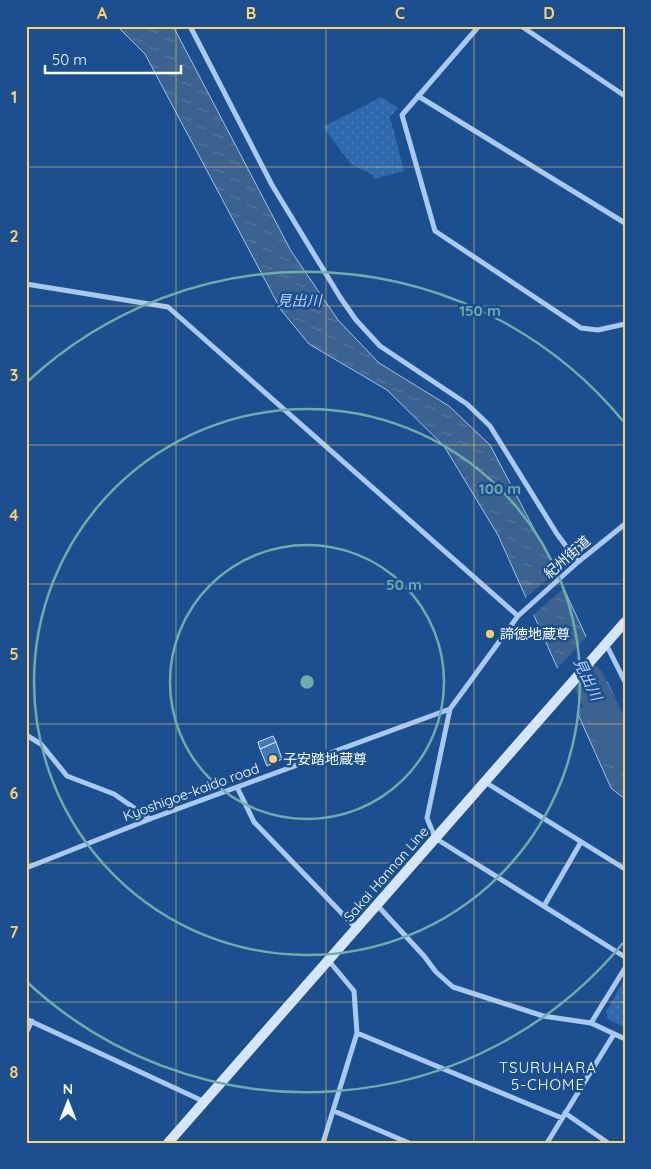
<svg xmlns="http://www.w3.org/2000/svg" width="651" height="1169" font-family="Quicksand,'Noto Sans JP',sans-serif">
	<defs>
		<pattern id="park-dots" width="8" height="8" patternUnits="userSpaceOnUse" patternTransform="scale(1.25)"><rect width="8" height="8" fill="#2e69ad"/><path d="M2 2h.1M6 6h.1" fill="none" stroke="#4d80b9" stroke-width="1.8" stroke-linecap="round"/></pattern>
		<pattern id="water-ripples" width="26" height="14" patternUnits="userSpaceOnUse" patternTransform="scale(1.25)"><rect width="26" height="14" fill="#3c6290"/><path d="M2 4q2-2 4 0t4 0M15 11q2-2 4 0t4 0" fill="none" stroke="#597aa1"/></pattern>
	</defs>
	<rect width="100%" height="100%" fill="#1b4f8f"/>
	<path fill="url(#park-dots)" d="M381,97L398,108L390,117L404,171L373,179V175L351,164L323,127Z
		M625,978V1028L608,1019L606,1012Z"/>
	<path fill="url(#water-ripples)" stroke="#9cc4f0" d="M117,26H173L291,251L338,320L379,363L449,406L490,445L552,563L613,695L605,731L625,773V799L611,788L498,535L444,446L387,390L309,344L281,310L145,54Z"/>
	<path fill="#1b4f8f" d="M558,570L565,587L532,616L524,599Z
		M588,635L608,680L575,715L556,670Z"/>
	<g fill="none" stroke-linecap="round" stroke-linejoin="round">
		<path stroke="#3c6290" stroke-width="32" d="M588,680L625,754"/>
	</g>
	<path fill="#4478b7" stroke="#cfe3fa" d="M273,736L276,742L260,749L258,742Z
		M276,742L282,759L267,766L260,749Z"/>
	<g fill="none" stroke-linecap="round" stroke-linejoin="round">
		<path stroke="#a9c9ee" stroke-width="5" d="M190,26L272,185L340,297L356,320L380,346L467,404L490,426L557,534L578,562
			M479,26L402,115L435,231L581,328L598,330L625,324
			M521,26L625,96
			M418,96L625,223
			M26,284L168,307L518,616
			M625,524L578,562L518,616L450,709L427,818L435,838L625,957
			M606,644L625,682
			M26,735L41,744L67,776L114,794L150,819
			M485,782L625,869
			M237,787L254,822L357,929
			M26,868L150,819L450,709
			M377,905L424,956L436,972L453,987L543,1016L591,1023L625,1039
			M544,906L581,842
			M26,1019L205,1102
			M591,1023L625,968
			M26,1033L32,1021
			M357,1033L562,1118
			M334,1111L409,1143
			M565,1113L608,1143
			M323,1143L357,1033L354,991L329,961
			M547,1143L614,1034"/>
		<path stroke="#d6e6fa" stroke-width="10" d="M168,1143L625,622"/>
	</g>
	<path fill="none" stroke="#ffd166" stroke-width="1" stroke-opacity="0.55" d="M176,26V1143M326,26V1143M474,26V1143M26,167H625M26,306H625M26,445H625M26,584H625M26,724H625M26,863H625M26,1002H625"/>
	<g fill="none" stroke="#6fada8" stroke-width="2.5">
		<circle cx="307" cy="682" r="137"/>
		<circle cx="307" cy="682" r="273"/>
		<path d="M623 943A410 410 0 0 1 27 982M27 382A410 410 0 0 1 623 421"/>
	</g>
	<g fill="#ffd166" stroke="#1b4f8f" stroke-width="2">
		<circle cx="490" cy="634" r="5"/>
		<circle cx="273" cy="759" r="5"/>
	</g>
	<g text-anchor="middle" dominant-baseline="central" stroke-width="5" stroke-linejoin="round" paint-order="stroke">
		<g font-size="14" fill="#fff" stroke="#1b4f8f">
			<text transform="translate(567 557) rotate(-41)">紀州街道</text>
			<text transform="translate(191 792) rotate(-20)">Kyoshigoe-kaido road</text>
			<text transform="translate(386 874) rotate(-49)">Sakai Hannan Line</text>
		</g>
		<g font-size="14" fill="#fff" stroke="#1b4f8f" text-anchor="start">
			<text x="500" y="634">諦徳地蔵尊</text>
			<text x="283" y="759">子安踏地蔵尊</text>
		</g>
		<g font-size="15" font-style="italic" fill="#b5d3f5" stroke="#1b4f8f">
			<text x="299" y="300">見出川</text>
			<text transform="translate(588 679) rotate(64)">見出川</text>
		</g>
		<g font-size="15" letter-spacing="1" fill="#fff" stroke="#1b4f8f">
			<text x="548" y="1067">TSURUHARA<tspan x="548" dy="17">5-CHOME</tspan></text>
		</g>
	</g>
	<circle cx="307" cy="682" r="8" fill="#6fada8" stroke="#1b4f8f" stroke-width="2.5"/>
	<g font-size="15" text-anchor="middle" font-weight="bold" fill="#6fada8" stroke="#1b4f8f" stroke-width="5" stroke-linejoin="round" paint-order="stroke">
		<text x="480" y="316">150 m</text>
		<text x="500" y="494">100 m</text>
		<text x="404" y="590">50 m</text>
	</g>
	<rect width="651" height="1169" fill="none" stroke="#1b4f8f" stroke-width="55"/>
	<g transform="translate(68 1102)" stroke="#1b4f8f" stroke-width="4" paint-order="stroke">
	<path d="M0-4L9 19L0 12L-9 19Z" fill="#ffffff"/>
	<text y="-8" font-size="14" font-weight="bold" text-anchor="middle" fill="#ffffff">N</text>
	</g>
	<path d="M45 65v8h136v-8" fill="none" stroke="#ffffff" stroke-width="2.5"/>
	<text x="52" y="65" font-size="15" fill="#ffffff" stroke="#1b4f8f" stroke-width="4" paint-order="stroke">50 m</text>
	<rect x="28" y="28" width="596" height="1114" fill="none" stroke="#ffd166" stroke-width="2"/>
	<g font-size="16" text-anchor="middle" font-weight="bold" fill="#ffd166">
		<text x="102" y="19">A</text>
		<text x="251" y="19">B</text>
		<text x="400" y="19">C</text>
		<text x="549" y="19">D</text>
		<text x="14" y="103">1</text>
		<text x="14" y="242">2</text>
		<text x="14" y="381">3</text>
		<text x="14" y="521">4</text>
		<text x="14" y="660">5</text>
		<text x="14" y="799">6</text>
		<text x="14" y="938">7</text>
		<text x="14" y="1078">8</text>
	</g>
</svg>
